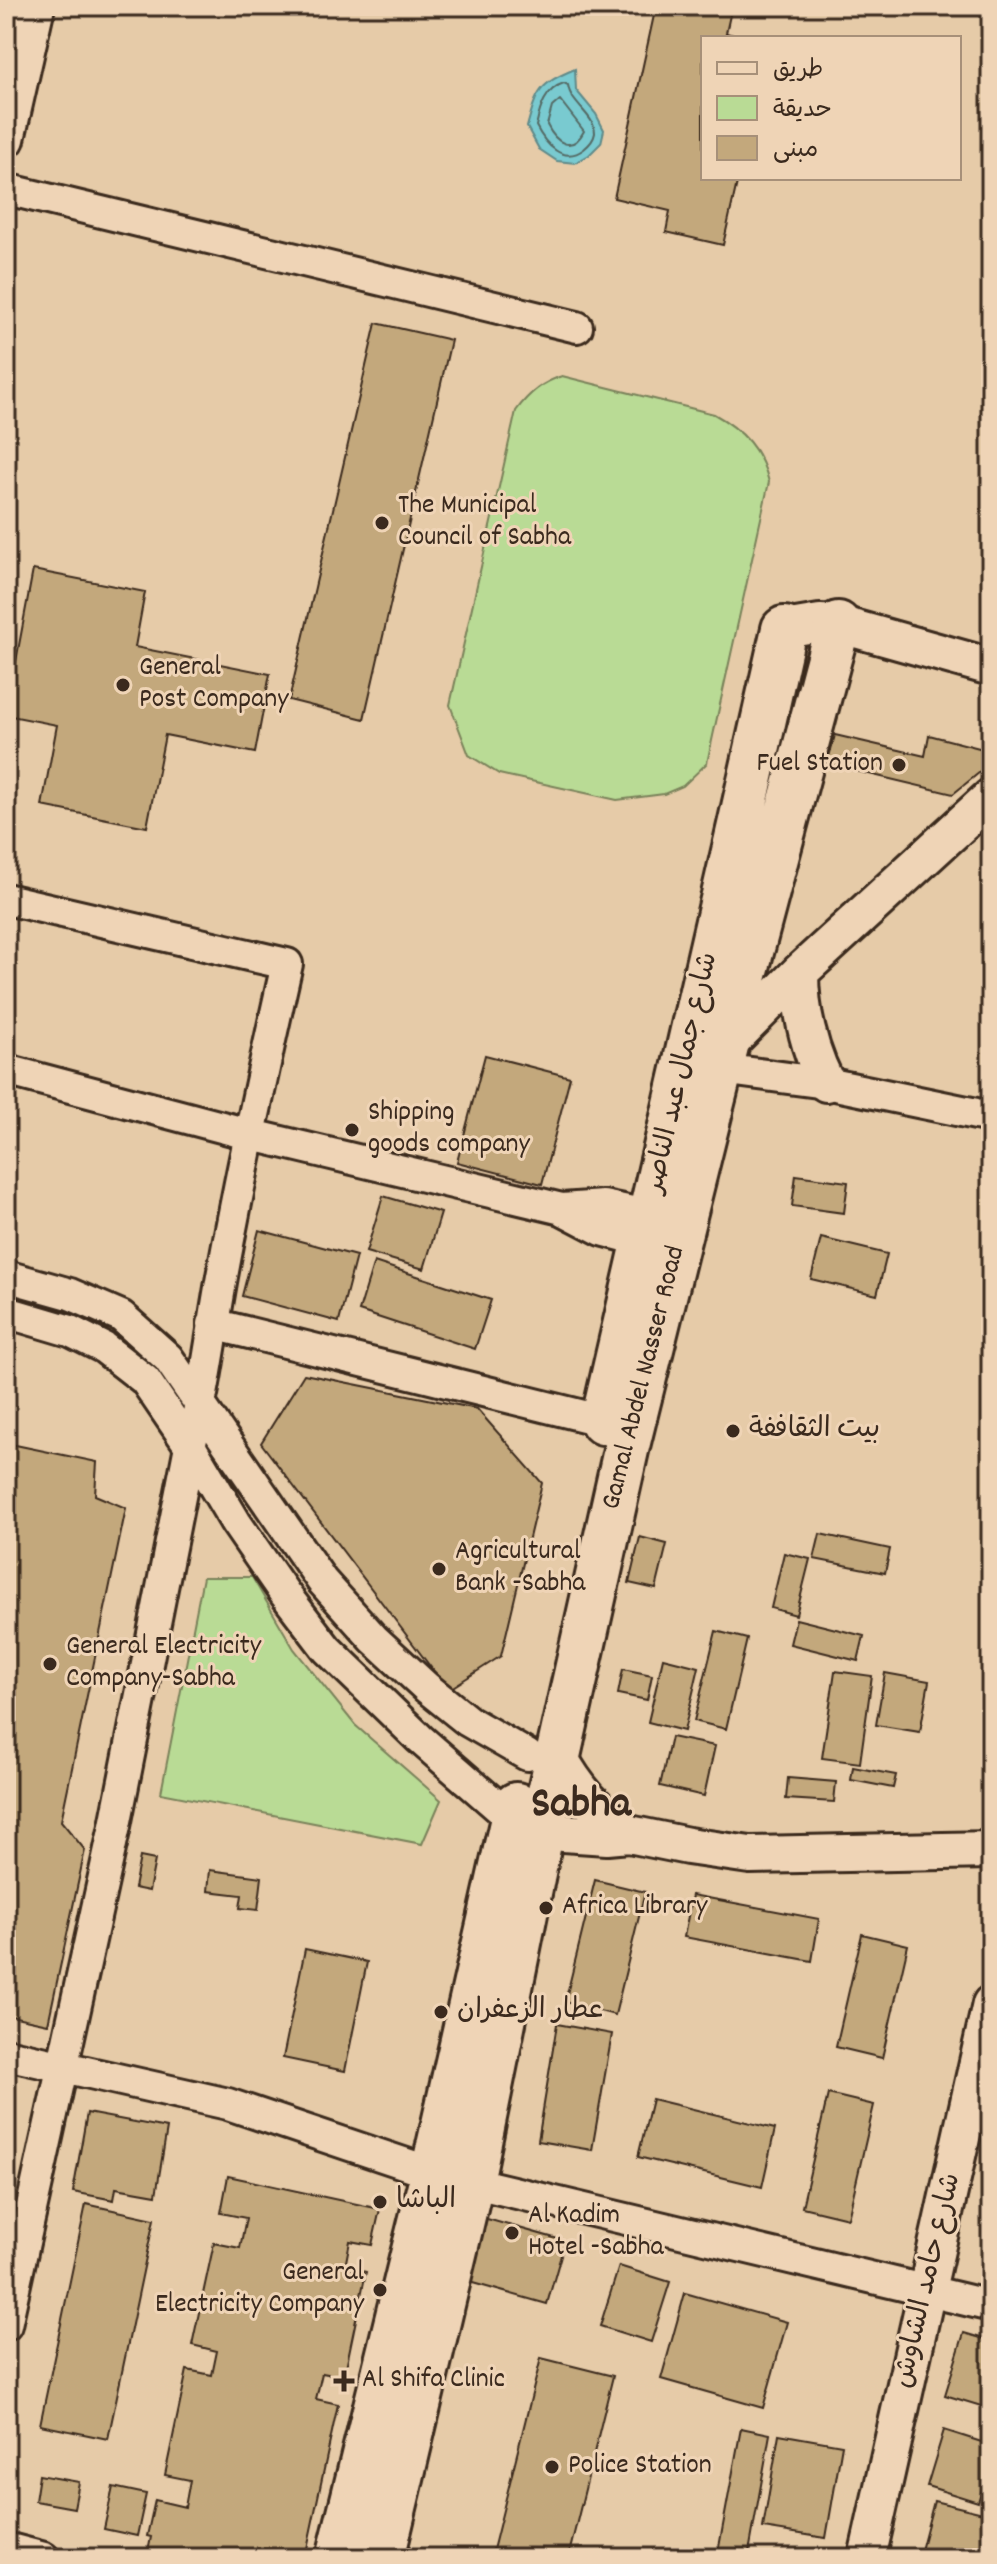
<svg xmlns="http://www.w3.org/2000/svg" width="997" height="2564" font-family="Dekko,'Playpen Sans Arabic',sans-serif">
	<rect width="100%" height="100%" fill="#e6cba8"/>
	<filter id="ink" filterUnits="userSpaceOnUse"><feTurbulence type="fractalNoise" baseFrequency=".0125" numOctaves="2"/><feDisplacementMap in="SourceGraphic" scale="16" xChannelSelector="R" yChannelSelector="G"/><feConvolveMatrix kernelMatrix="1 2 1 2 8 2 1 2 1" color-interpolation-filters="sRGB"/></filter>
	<g filter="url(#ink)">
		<path fill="#b9db95" stroke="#7a825a" stroke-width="2" d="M562,376L714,414C743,430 761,450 769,482L707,763L683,786L664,794L617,800L499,774L469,755L450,705L516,411C528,394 542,382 562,376Z
			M203,1577H252L294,1649L355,1725L441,1800L422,1844L161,1793Z"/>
		<path fill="#79cad0" stroke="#608a89" stroke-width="2" d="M575,69L576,90L596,114L604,130L601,143L589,155L575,163L557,161L539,149L527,127C537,90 539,84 575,69Z"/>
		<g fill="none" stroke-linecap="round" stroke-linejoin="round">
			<path stroke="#546a65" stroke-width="2" d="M564,83L568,85C570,104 595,115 595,133C594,139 589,145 584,149C563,165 545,144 536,126C540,108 545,89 564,83Z
				M560,100L584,131C572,154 556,143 547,125L552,107Z"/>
		</g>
		<path fill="#c3a87c" stroke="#3b2a1e" stroke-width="2" d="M656,6H732L726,33L746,38H703V178H738L723,245L666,232L670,211L614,198Z
			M376,323L451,340L364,719L289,700Z
			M33,570L145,592L135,647L270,674L255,753L165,735L147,827L42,806L57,725L6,715Z
			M835,735L925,756L929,735L987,750L985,768L953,794L827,764Z
			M485,1055L570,1077L542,1184L457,1162Z
			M796,1175L848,1182L844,1213L792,1206Z
			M383,1196L441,1213L424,1269L366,1252Z
			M259,1230L356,1256L339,1322L242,1296Z
			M821,1238L887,1254L877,1295L811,1279Z
			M374,1262L491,1300L475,1349L359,1311Z
			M304,1374L477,1409L542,1483L501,1656L448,1690L261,1443Z
			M6,1443L97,1462L95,1495L126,1508L61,1821L85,1850L48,2024L6,2015Z
			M820,1534L890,1549L885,1573L814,1559Z
			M640,1537L667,1544L656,1589L629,1583Z
			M784,1553L810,1559L796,1615L771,1608Z
			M796,1619L864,1636L858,1661L790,1644Z
			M716,1631L747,1639L726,1729L694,1721Z
			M663,1658L699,1667L684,1731L648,1722Z
			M623,1669L652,1675L647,1700L618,1694Z
			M835,1671L872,1676L860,1763L822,1758Z
			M885,1673L929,1681L920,1732L876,1725Z
			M671,1737L715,1746L704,1796L660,1786Z
			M853,1767L896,1775L893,1788L851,1780Z
			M788,1778L836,1782L834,1802L786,1799Z
			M140,1857L155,1860L149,1891L134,1888Z
			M210,1870L262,1877L258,1910L240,1908L242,1895L208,1891Z
			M595,1880L645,1892L615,2015L565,2002Z
			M692,1895L819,1919L812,1961L684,1937Z
			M862,1934L908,1945L882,2058L836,2047Z
			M305,1949L367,1962L345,2071L283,2058Z
			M557,2024L612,2034L592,2150L538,2141Z
			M828,2094L874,2105L848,2218L802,2207Z
			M652,2099L775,2129L762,2187L638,2157Z
			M87,2113L167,2128L156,2195L116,2188L114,2200L73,2192Z
			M228,2176L380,2209L372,2245L350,2241L345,2267L366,2272L344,2377L322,2373L316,2399L338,2404L305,2558H230L199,2550L197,2558H151L147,2557L151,2537L147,2536L155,2500L185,2507L190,2480L165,2475L187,2370L212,2375L217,2351L192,2345L214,2243L240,2248L246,2218L221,2213Z
			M86,2204L154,2219L108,2439L40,2425Z
			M480,2217L565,2241L547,2304L462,2280Z
			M619,2266L670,2282L651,2342L600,2326Z
			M685,2293L787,2322L763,2408L661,2379Z
			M964,2333L991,2341V2409L945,2395Z
			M541,2358L613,2376L568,2558H491Z
			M741,2428L770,2434L748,2558H717Z
			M944,2430L991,2445V2460L978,2502L927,2486Z
			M779,2434L842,2445L826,2538L763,2528Z
			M39,2475L79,2482L74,2508L35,2501Z
			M113,2487L146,2494L137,2536L104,2529Z
			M934,2501L991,2515L982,2558H919Z"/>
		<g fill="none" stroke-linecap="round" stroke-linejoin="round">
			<g stroke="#3b2a1e" stroke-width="36">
				<path id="minor" d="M6,189L577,327
					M6,899L287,964C264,1066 242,1168 223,1271C212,1329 206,1388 190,1446L115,1826L6,2325
					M721,1069L826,1083L991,1117
					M6,1070L248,1134L562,1209L602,1230L663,1246
					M562,1209L603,1206L666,1219
					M6,1276L70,1294L121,1316L168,1358L322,1581L374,1639L427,1688L468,1721L527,1755
					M6,1312L70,1331L104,1348L145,1380L190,1446L236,1523L285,1594L327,1649L420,1739L513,1820
					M213,1324L604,1421
					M6,2054L228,2104L433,2173L991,2306
					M6,2548L44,2558"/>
			</g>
			<g stroke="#3b2a1e" stroke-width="42">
				<path id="tertiary" d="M6,139L36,6
					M784,629L820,623L838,624L991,667
					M800,972C800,1012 808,1047 826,1083
					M720,1044L726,1046L800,972L991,797
					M558,1755C576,1789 597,1812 629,1834
					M516,1821L563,1833L607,1836L629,1834L688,1846L750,1855L991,1850
					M867,2558L991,2004"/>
			</g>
			<g stroke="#3b2a1e" stroke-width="50">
				<path id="primary" d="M603,1422C662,1158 726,894 784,629
					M339,2558L433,2173L516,1805
					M382,2558L471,2182L542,1828L626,1450L726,1046L838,624"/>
			</g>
			<use href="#minor" stroke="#efd4b6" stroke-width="30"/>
			<use href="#tertiary" stroke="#efd4b6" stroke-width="36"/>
			<use href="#primary" stroke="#efd4b6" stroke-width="44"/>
		</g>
	</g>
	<g fill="#3b2a1e" stroke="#efd4b6" stroke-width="3">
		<circle cx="382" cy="523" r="8"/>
		<circle cx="123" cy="685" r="8"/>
		<circle cx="899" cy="765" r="8"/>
		<circle cx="352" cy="1130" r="8"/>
		<circle cx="733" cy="1431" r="8"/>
		<circle cx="439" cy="1569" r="8"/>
		<circle cx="50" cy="1664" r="8"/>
		<circle cx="546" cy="1908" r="8"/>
		<circle cx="441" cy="2012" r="8"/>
		<circle cx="380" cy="2202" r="8"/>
		<circle cx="512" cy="2233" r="8"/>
		<circle cx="380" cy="2290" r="8"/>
		<path d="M340 2369h8v8h8v8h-8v8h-8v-8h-8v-8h8z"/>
		<circle cx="552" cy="2467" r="8"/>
	</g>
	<g text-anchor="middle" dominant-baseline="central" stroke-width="6" stroke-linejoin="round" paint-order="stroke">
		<g font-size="28" fill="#3b2a1e" stroke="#efd4b6" text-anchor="start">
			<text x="398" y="507">The Municipal<tspan x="398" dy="32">Council of Sabha</tspan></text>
			<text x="139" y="669">General<tspan x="139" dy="32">Post Company</tspan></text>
			<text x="883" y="765" text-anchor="end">Fuel Station</text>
			<text x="368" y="1114">Shipping<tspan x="368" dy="32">goods company</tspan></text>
			<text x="749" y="1431">بيت الثقاففة</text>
			<text x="455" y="1553">Agricultural<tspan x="455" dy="32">Bank -Sabha</tspan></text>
			<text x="66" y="1648">General Electricity<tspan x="66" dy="32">Company-Sabha</tspan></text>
			<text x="562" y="1908">Africa Library</text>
			<text x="457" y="2012">عطار الزعفران</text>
			<text x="396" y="2202">الباشا</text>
			<text x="528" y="2217">Al Kadim<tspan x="528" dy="32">Hotel -Sabha</tspan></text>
			<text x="364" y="2274" text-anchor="end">General<tspan x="364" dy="32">Electricity Company</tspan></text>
			<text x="362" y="2381">Al Shifa Clinic</text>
			<text x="568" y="2467">Police Station</text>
		</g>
		<g font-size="28" fill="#3b2a1e" stroke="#efd4b6">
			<text transform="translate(683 1073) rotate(-77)">شارع جمال عبد الناصر</text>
			<text transform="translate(645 1378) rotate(-76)">Gamal Abdel Nasser Road</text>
			<text transform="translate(929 2281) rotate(-77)">شارع حامد الشاوش</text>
		</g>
		<g font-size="44" font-weight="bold" fill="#3b2a1e" stroke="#efd4b6">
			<text x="581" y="1806">Sabha</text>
		</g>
	</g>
	<rect width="997" height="2564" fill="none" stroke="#efd4b6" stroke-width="32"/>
	<rect x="16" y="16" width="965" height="2532" fill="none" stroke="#3b2a1e" stroke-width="3" filter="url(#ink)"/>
	<rect x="701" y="36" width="260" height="144" fill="#efd4b6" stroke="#a79079" stroke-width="2"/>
	<rect x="717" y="62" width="40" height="12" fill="#efd4b6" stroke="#a79079" stroke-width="2"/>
	<text x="773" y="76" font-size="24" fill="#3b2a1e">طريق</text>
	<rect x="717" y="96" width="40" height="24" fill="#b9db95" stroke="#a79079" stroke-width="2"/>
	<text x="773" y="116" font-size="24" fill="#3b2a1e">حديقة</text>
	<rect x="717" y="136" width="40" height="24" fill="#c3a87c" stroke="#a79079" stroke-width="2"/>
	<text x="773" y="156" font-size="24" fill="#3b2a1e">مبنى</text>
</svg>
